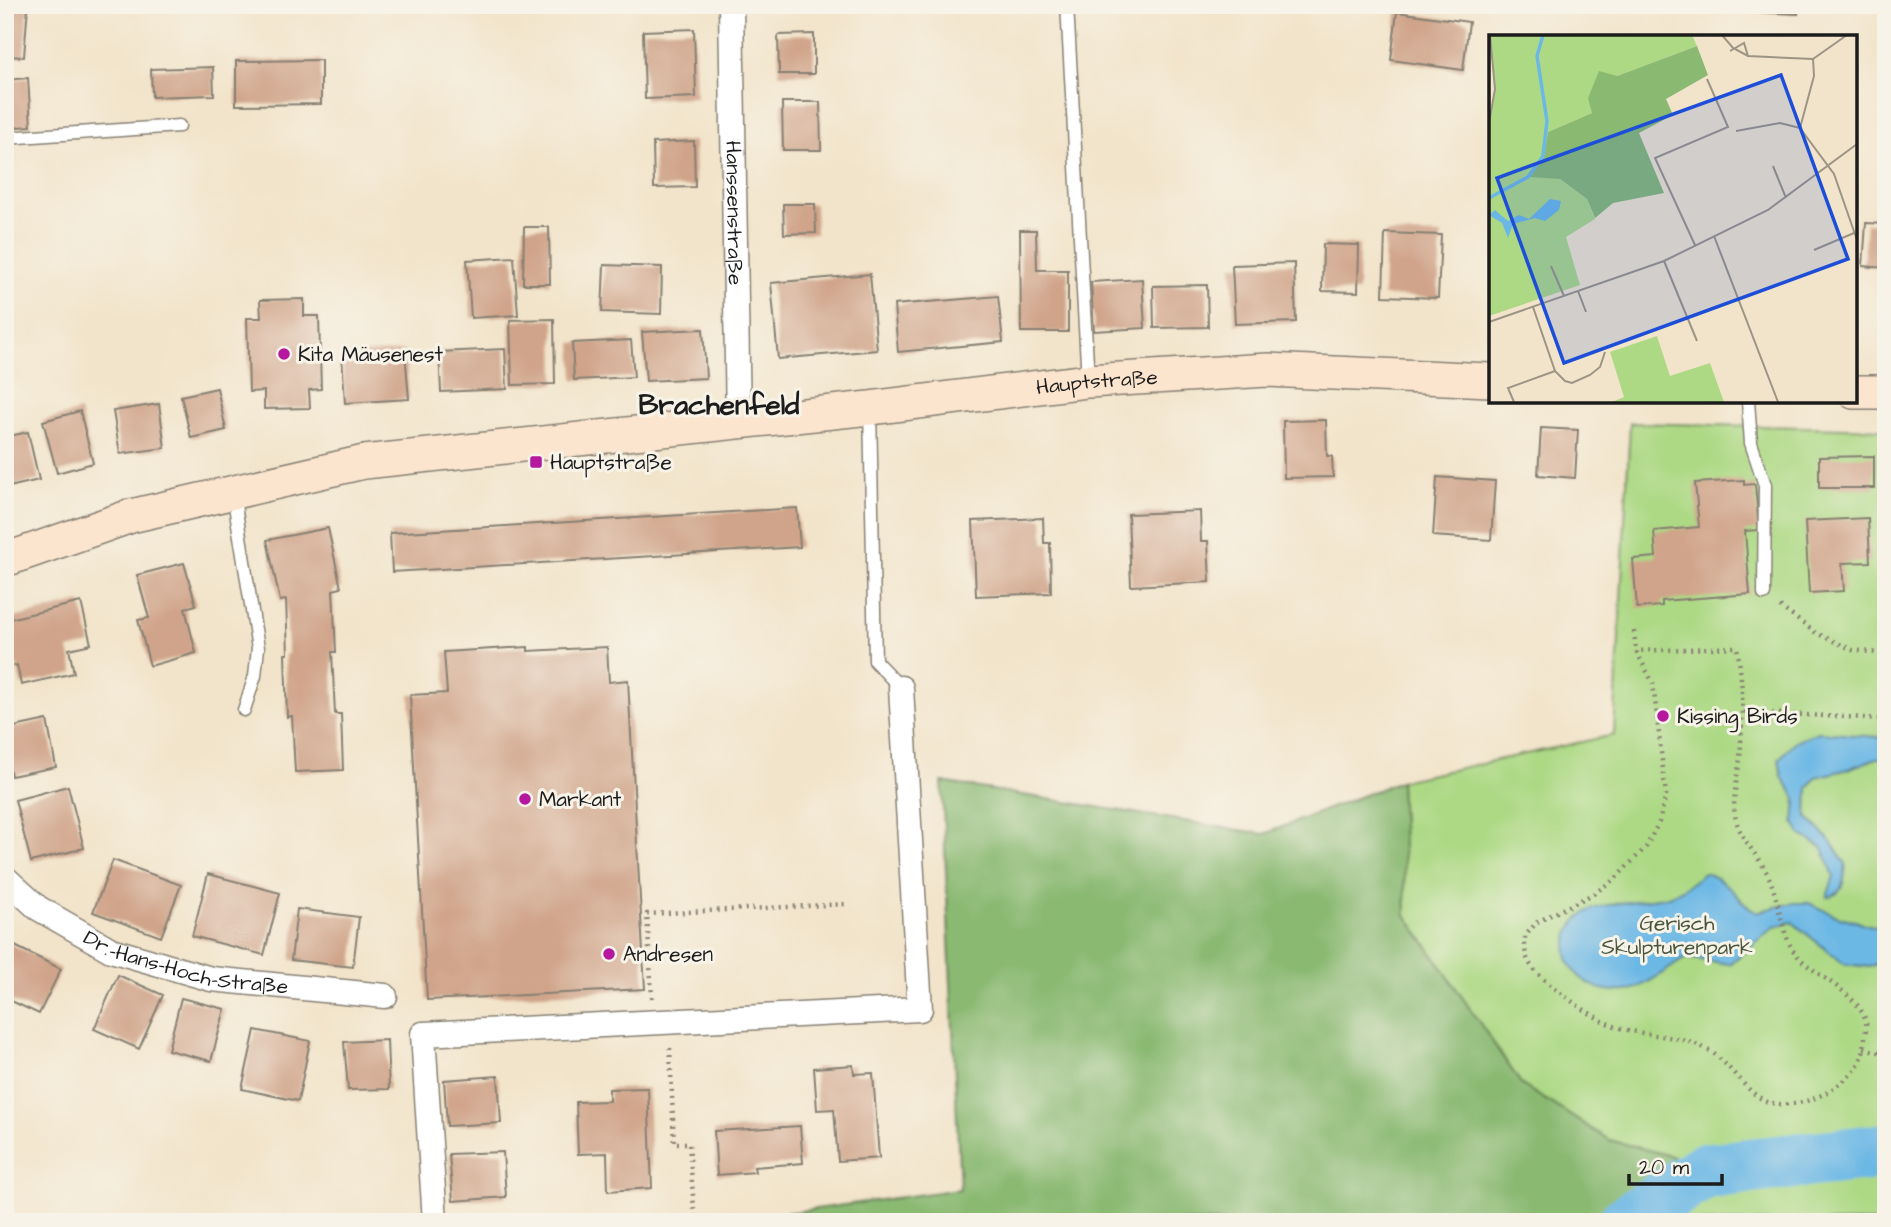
<svg xmlns="http://www.w3.org/2000/svg" width="1891" height="1227" font-family="'Architects Daughter',sans-serif">
	<rect width="100%" height="100%" fill="#f7f3e8"/>
	<filter id="ink" filterUnits="userSpaceOnUse"><feTurbulence type="fractalNoise" baseFrequency=".0143" numOctaves="2"/><feDisplacementMap in="SourceGraphic" scale="14" xChannelSelector="R" yChannelSelector="G"/><feConvolveMatrix kernelMatrix="1 2 1 2 8 2 1 2 1" color-interpolation-filters="sRGB"/></filter>
	<filter id="wash" filterUnits="userSpaceOnUse"><feTurbulence type="fractalNoise" baseFrequency=".00686" numOctaves="4" result="noise"/><feDisplacementMap in="SourceGraphic" scale="28" xChannelSelector="R" yChannelSelector="G"/><feGaussianBlur stdDeviation="1.57" result="paint"/><feColorMatrix in="noise" values="0 0 0 0 0 0 0 0 0 0 0 0 0 0 0 0 0 1.4 0 .05"/><feComposite in="paint" operator="in"/></filter>
	<g filter="url(#wash)">
		<rect width="100%" height="100%" fill="#f2e4ca"/>
		<path fill="#add985" stroke="#647a50" stroke-width="2" d="M1630,423L1886,429V1222H1612L1697,1163L1609,1140L1522,1085L1406,915L1400,781L1614,735Z"/>
		<path fill="#8ab972" stroke="#536a47" stroke-width="2" d="M1400,781L1406,915L1522,1085L1609,1140L1698,1163L1612,1222H721L960,1189L942,782L1264,834Z"/>
		<path fill="#6cb8e5" stroke="#446a80" stroke-width="2" d="M1818,732L1878,737L1886,740V758H1877L1845,770L1816,777L1808,788L1807,817L1828,838L1846,864C1844,878 1845,895 1827,897L1834,876L1823,848L1800,834L1794,823L1796,798L1782,777L1779,759L1795,741Z
			M1704,873C1730,881 1736,899 1756,912L1793,903H1809L1837,916L1876,927L1886,926V959L1870,967L1844,964L1792,922L1774,927L1730,964L1686,958C1670,967 1643,989 1625,991C1584,995 1548,958 1577,920C1592,900 1644,903 1668,896C1681,892 1693,881 1704,873Z"/>
		<g fill="none" stroke-linecap="round" stroke-linejoin="round">
			<path stroke="#6cb8e5" stroke-width="56" d="M1627,1222L1704,1171L1886,1151"/>
		</g>
		<g id="blocks">
			<path fill="#d0a48a" d="M5,5H28L24,57L5,56Z
				M778,5H814V9H778Z
				M1731,5H1798V14L1731,11Z
				M1397,12L1469,22L1463,70L1391,60Z
				M694,29L696,97L645,99L643,31Z
				M814,34V74H779L778,35Z
				M321,60V104L236,105V61Z
				M213,67L214,95L152,97L151,69Z
				M28,78L31,126L5,128V80Z
				M782,102H820L821,150H783Z
				M694,141L695,187L654,188L653,143Z
				M783,204H815L816,233L784,234Z
				M1866,223L1886,224V268L1863,266Z
				M524,227H549L550,284H523Z
				M1020,230H1036L1037,270H1068V332H1021Z
				M1385,233L1441,235L1438,298L1383,296Z
				M1323,244L1359,245L1358,292L1322,291Z
				M514,257L518,315L471,318L467,260Z
				M1294,263L1296,322L1235,324L1232,265Z
				M604,265L662,267L661,314L602,312Z
				M870,274L877,350L778,359L771,283Z
				M1142,279L1145,328L1094,331L1091,282Z
				M1207,285L1208,327L1154,328L1153,286Z
				M998,296L1003,342L898,352L894,305Z
				M304,299V316H319L321,389L309,390L310,408L264,409V391L249,392L247,318H261L260,300Z
				M554,319L555,384L512,385L510,320Z
				M703,329L706,378L646,381L642,332Z
				M631,340L634,377L574,380L572,343Z
				M505,349L507,389L441,392L439,352Z
				M405,351L409,399L345,403L342,355Z
				M217,388L226,430L191,438L181,396Z
				M159,404L165,448L120,454L113,411Z
				M80,411L93,463L57,473L43,421Z
				M1326,420L1327,456H1332L1333,477L1284,478L1283,421Z
				M1541,428L1578,430L1575,478L1538,475Z
				M28,432L39,480L5,488V437Z
				M1874,456V488H1819V457Z
				M1437,477L1495,481L1491,540L1433,536Z
				M1744,480V485L1755,484L1759,530L1745,531L1750,594L1662,601V606L1637,608L1633,559L1656,557L1654,531L1699,527L1695,483Z
				M797,508L800,547L392,572L390,533Z
				M1200,511L1201,541H1208L1210,582L1131,586L1128,514Z
				M1043,518L1044,543H1050L1051,593L976,596L973,521Z
				M1868,518L1870,562L1842,563L1844,591L1809,593L1805,521Z
				M328,528L341,588L333,590L336,652H332L335,714H341L343,770L295,772L292,716L287,717L285,654H288L286,600L280,601L267,540Z
				M184,563L196,605L185,608L196,653L150,666L138,620L149,618L137,575Z
				M81,602L91,644L69,649L74,673L21,685L17,665L5,668V620Z
				M528,647V651L607,647L609,682L628,680L645,989L427,1000L410,695L447,693L444,652Z
				M47,720L56,767L11,776L5,748V729Z
				M68,786L84,848L31,862L15,800Z
				M113,860L181,885L161,937L93,912Z
				M208,874L280,893L264,955L192,936Z
				M297,909L359,917L353,967L291,960Z
				M5,941L61,969L39,1014L5,998Z
				M118,975L163,995L139,1049L94,1029Z
				M181,998L225,1009L211,1061L168,1050Z
				M255,1030L310,1041L298,1101L242,1089Z
				M387,1040L389,1089L348,1090L344,1042Z
				M853,1065L854,1074L873,1073L879,1158L838,1161L834,1109L817,1110L814,1068Z
				M498,1076L501,1123L447,1126L444,1080Z
				M648,1088L652,1188L608,1191L607,1153L578,1154L576,1102L609,1101V1089Z
				M800,1126L803,1163L754,1167L755,1172L717,1175L714,1131Z
				M503,1152L506,1197L453,1201L449,1154Z"/>
		</g>
	</g>
	<g filter="url(#ink)">
		<use href="#blocks" fill-opacity="0" stroke="#878073" stroke-width="2"/>
		<g fill="none" stroke-linecap="round" stroke-linejoin="round">
			<g stroke="#878073" stroke-width="15">
				<path id="lane" d="M1067,5L1088,381
					M5,138L179,126
					M1748,401L1751,443L1765,485L1764,594
					M870,408L875,661L901,688
					M233,493L258,648L255,676L244,710"/>
			</g>
			<g stroke="#878073" stroke-width="27">
				<g id="street">
					<path id="s1" d="M731,5L738,422"/>
					<path id="s2" d="M5,878L38,908L111,950L211,979L385,996"/>
					<path d="M435,1222L423,1034L920,1009L901,688"/>
				</g>
			</g>
			<g stroke="#878073" stroke-width="36">
				<g id="secondary">
					<path d="M1854,392H1886"/>
					<path id="s3" d="M5,560L131,516L364,462L870,408L1088,381L1267,370L1490,380"/>
				</g>
			</g>
			<path stroke="#878073" stroke-width="4.5" stroke-dasharray="2 5" stroke-linecap="butt" d="M1780,607L1816,633L1853,650L1886,654
				M1634,631L1636,651L1653,683L1666,795L1659,822L1646,847L1617,877L1595,893L1537,922L1525,936C1525,946 1524,953 1529,962C1538,980 1588,1014 1607,1023C1639,1038 1677,1032 1708,1050C1729,1061 1748,1098 1772,1103C1799,1109 1830,1094 1849,1076C1860,1066 1864,1054 1865,1039C1865,1034 1867,1027 1866,1023C1860,990 1803,973 1790,945C1780,923 1778,897 1768,875C1758,854 1739,839 1735,815C1732,798 1738,775 1740,758C1743,716 1744,689 1737,647L1636,651
				M1744,712L1886,719
				M652,998L647,914L847,904
				M670,1048L674,1143H689L695,1222
				M1864,1048L1886,1054"/>
			<use href="#lane" stroke="#fff" stroke-width="12"/>
			<use href="#street" stroke="#fff" stroke-width="24"/>
			<use href="#secondary" stroke="#fce5cf" stroke-width="33"/>
		</g>
	</g>
	<g fill="#b5179e" stroke="#f7f3e8" stroke-width="2.5">
		<circle cx="284" cy="354" r="7"/>
		<rect x="529" y="455" width="14" height="14" rx="3.5"/>
		<circle cx="1663" cy="716" r="7"/>
		<circle cx="525" cy="799" r="7"/>
		<circle cx="609" cy="954" r="7"/>
	</g>
	<g text-anchor="middle" dominant-baseline="central" stroke-width="6" stroke-linejoin="round" paint-order="stroke">
		<g font-size="21" fill="#1c1c1c" stroke="#f7f3e8">
			<text stroke="none"><textPath href="#s1" startOffset="208">Hanssenstraße</textPath></text>
			<text stroke="none"><textPath href="#s3" startOffset="1110">Hauptstraße</textPath></text>
			<text stroke="none"><textPath href="#s2" startOffset="205">Dr.-Hans-Hoch-Straße</textPath></text>
		</g>
		<g font-size="21" fill="#1c1c1c" stroke="#f7f3e8" text-anchor="start">
			<text x="298" y="354">Kita Mäusenest</text>
			<text x="550" y="462">Hauptstraße</text>
			<text x="1677" y="716">Kissing Birds</text>
			<text x="539" y="799">Markant</text>
			<text x="623" y="954">Andresen</text>
		</g>
		<g font-size="21" fill="#48553c" stroke="#f7f3e8">
			<text x="1677" y="923">Gerisch<tspan x="1677" dy="24">Skulpturenpark</tspan></text>
		</g>
		<g font-size="28" font-weight="bold" fill="#1c1c1c" stroke="#f7f3e8">
			<text x="719" y="405">Brachenfeld</text>
		</g>
	</g>
	<g transform="translate(1489 35)">
		<rect width="368" height="368" fill="#f2e4ca"/>
		<path d="M1,0H203L208,11L128,41L103,78L59,97L55,141L71,144L98,164L106,184L77,202L91,250L0,281V88L6,54ZM168,301L181,341L221,328L235,367H123L135,362L121,317Z" fill="#add985"/>
		<path d="M208,11L219,40L177,64L184,80L150,98L175,158L124,168L106,183L98,164L71,144L41,142L55,122L59,97L103,78L99,63L110,36L128,41Z" fill="#8ab972"/>
		<path d="M61,164L72,166L70,175L56,186L46,183L24,189L19,203L13,188L0,180L6,175L19,186L30,180L40,184Z" fill="#6cb8e5"/>
		<path fill="none" stroke="#6cb8e5" stroke-width="3.5" d="M0,163L39,142L54,121L58,86L48,21L54,0"/>
		<path fill="none" stroke="#9c9484" stroke-width="2" d="M233,0L244,13L259,21L324,24L325,41L311,93L345,139L368,205M241,16L255,8L259,21M324,24L358,0M0,88L6,54L1,0M247,96L291,88L311,93M284,131L297,163M225,201L289,367M206,210L166,123L239,92L218,44M325,215L365,198M175,226L208,306M62,231L75,261M89,256L97,277M44,272L66,336L76,346L83,348L101,340L111,332L116,317M0,287L175,226L279,175L368,109M25,367L19,353L66,336"/>
		<path fill="#1d4ed8" fill-opacity="0.15" stroke="#1d4ed8" stroke-width="3.5" d="M292,40L359,224L75,328L8,143Z"/>
		<rect width="368" height="368" fill="none" stroke="#1c1c1c" stroke-width="3.5"/>
	</g>
	<rect width="1891" height="1227" fill="none" stroke="#f7f3e8" stroke-width="28"/>
	<path d="M1629 1174v10h93v-10" fill="none" stroke="#1c1c1c" stroke-width="3.5"/>
	<text x="1639" y="1174" font-size="21" fill="#1c1c1c" stroke="#f7f3e8" stroke-width="5" paint-order="stroke">20 m</text>
</svg>
